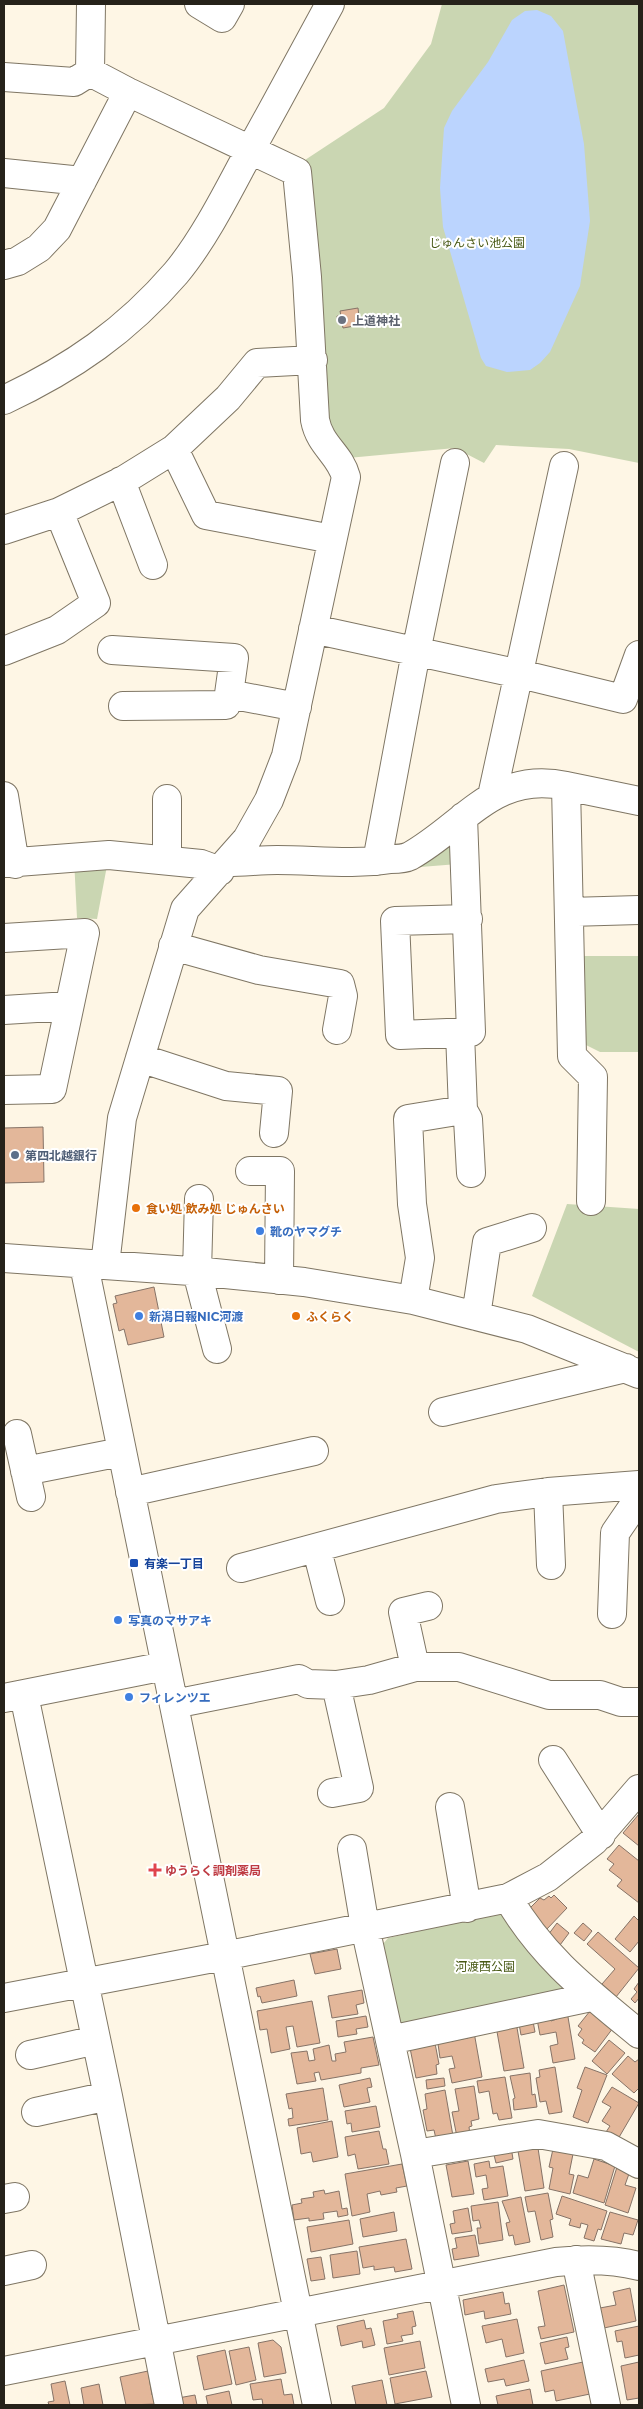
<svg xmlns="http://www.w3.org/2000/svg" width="643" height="2409" font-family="Montserrat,'Noto Sans JP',sans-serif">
	<rect width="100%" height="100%" fill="#fef6e5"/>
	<path fill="#cad6b2" d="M442,4H639V463L569,449L496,445L484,463L455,448L348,458L330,439L305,160L384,108L431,44Z
		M448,833L458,864L408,868Z
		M109,855L97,919L77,918L74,859Z
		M582,956H639V1052H600L582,1043Z
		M567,1204L639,1209V1352L532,1296Z
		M500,1911L571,1989L401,2028L383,1944L388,1938L473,1919Z"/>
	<path fill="#bbd4fe" d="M537,10L551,16L563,31L584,144L590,221L580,286L550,352L540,363L530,370L507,372L486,366L481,358L443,227L440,188L444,128L452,111L488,62L512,20L525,11Z"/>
	<path fill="#e3b79a" stroke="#867367" d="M358,308L360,325L343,328L342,323L338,324L337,316H341L340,311Z
		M43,1127L44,1182L4,1183V1128Z
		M154,1287L164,1337L128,1345L124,1329L119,1331L113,1304L117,1303L115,1296Z
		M639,1814V1846L623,1833Z
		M619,1845L639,1861V1903L617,1886L622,1880L609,1870L614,1864L607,1859Z
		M554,1895L567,1908L546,1930L527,1911L540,1898L544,1900L549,1896L551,1898Z
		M634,1916L639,1921V1941L630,1952L615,1939Z
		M557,1923L569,1933L560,1945L548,1935Z
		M583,1923L592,1931L584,1941L574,1933Z
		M598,1932L639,1968L616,1997L602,1984L615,1969L587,1944Z
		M337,1949L341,1969L315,1974L310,1954Z
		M294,1980L297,1996L262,2003L260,1996L258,1997L256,1988Z
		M639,1982V1998L635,2003L631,1999L637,1992L634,1989Z
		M362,1990L364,2003L356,2005L358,2014L332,2018L328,1996Z
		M312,2001L320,2043L297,2047L293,2026L286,2027L290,2049L271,2053L267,2029L260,2030L257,2011Z
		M567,2011L575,2059L553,2063L550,2046L558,2044L556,2032L540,2035L537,2019L550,2016L551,2021L557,2019L556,2014Z
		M590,2011L613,2028L595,2052L582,2043L584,2040L578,2035L582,2029L578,2026Z
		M366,2016L368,2027L356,2029L357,2034L338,2037L336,2021Z
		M532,2016L535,2032L521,2035L518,2018Z
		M516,2022L524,2068L504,2071L496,2026Z
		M474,2032L482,2077L452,2083L449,2069L455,2068L452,2056L440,2058L437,2037L461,2039L468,2038L467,2033Z
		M373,2037L379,2065L361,2068V2073L321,2080L319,2072L314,2073L316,2081L297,2084L291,2053L307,2051L309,2061L315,2060L313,2049L329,2045L332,2061H336L335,2054L346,2052L344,2042Z
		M434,2038L439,2064L436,2065L437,2074L416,2078L409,2043Z
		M609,2040L625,2053L607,2074L592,2061Z
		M628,2056L635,2062L639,2059V2088L634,2093L612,2074Z
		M555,2067L562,2112L549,2114L546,2101L540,2102L536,2078L540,2077L539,2070Z
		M585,2067L607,2075L588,2123L573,2117L582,2090L577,2088Z
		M530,2073L532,2095L535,2094L537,2107L514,2110L513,2099L515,2098L510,2076Z
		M505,2077L512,2118L499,2120L497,2113L493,2114L489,2091L479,2093L477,2081Z
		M370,2078L372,2087L367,2088L370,2102L344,2107L339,2085Z
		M444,2078L445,2086L427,2089L426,2080Z
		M474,2086L479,2119L471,2121L472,2126L469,2127L470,2135L457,2137L452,2112L459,2111L455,2089Z
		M612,2087L639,2103L618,2139L606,2132L610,2126L602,2121L611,2107L602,2102Z
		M323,2088L328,2120L289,2126L288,2119L293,2118L292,2108L289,2109L286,2094Z
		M445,2090L453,2136L436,2139L434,2130L427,2131L423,2110L427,2109L425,2094Z
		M376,2106L380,2127L352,2132L351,2123L347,2124L345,2111Z
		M332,2121L338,2157L313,2162L311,2152L301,2154L297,2128Z
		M379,2131L383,2149H386L389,2164L358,2169L355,2154L348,2156L345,2137Z
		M511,2147L513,2159L496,2163L493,2151Z
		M538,2148L544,2188L525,2191L518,2151Z
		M553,2149L573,2154L569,2174L574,2175L570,2194L549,2189L553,2168L549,2167Z
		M594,2159L615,2166L604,2203L573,2193L578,2175L588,2178Z
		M468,2161L474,2194L452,2197L446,2165Z
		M489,2161L490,2168L503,2166L508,2196L484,2200L482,2189L488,2188L486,2175L476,2177L474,2164Z
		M402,2164L407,2186L396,2188L397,2192L381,2195L380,2191L367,2194L370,2212L352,2216L345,2174Z
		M617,2167L630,2171L625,2185L636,2188L628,2213L605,2205Z
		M324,2190L325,2194L339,2191L342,2209L347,2208L348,2215L338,2217L337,2211L323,2213L324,2219L309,2221V2218L294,2220L292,2205L302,2203L301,2199L314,2197L313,2192Z
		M548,2193L553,2219L550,2220L553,2237L541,2240L535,2211L528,2212L525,2197Z
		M562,2196L607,2211L601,2230L598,2229L594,2241L584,2238L588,2225L581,2223L580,2228L569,2225L571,2219L556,2214Z
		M521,2197L530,2242L515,2245L513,2235L509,2236L506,2223L510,2222L502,2201Z
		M498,2202L503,2240L479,2244L477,2228H481L479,2220L473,2221L471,2206Z
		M468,2208L472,2231L452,2234L450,2224L455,2223L453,2211Z
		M394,2212L397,2231L363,2237L360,2219Z
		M610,2212L638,2220L633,2235L624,2233L621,2244L601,2239Z
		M349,2220L353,2244L311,2252L307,2227Z
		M475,2235L479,2256L454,2260L452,2249L457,2248L455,2238Z
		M406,2239L412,2269L395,2272L394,2267L374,2270V2266L363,2268L359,2247Z
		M357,2251L360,2274L333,2278L330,2255Z
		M321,2257L325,2279L311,2281L307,2259Z
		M564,2285L574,2332L541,2339L538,2327L545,2326L538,2291Z
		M630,2288L636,2321L604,2328L600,2308L616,2305L613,2292Z
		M503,2292L505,2304L509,2303L511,2314L485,2319L484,2311L465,2315L463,2300Z
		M413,2311L416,2326L412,2327L413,2334L401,2336L403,2341L387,2344L383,2321L398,2318L397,2314Z
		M517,2319L524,2353L506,2357L502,2339L486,2343L482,2326Z
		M364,2320L366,2329L371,2328L375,2345L363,2348L362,2341L341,2346L337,2326Z
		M639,2326V2355L625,2358L622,2341L617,2342L615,2331Z
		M567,2337L569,2347L565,2348L568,2359L545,2364L540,2343Z
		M273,2340L281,2347L286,2373L264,2377L258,2343Z
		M420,2341L425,2368L389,2375L384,2348Z
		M249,2347L256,2380L236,2385L229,2351Z
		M225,2350L232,2384L204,2390L197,2356Z
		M524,2360L529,2381L506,2386L504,2379L488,2382L485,2369Z
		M583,2362L590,2394L556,2401L554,2390L545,2392L541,2371Z
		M639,2362V2398L627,2400L621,2366Z
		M148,2371L152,2395H155L157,2404L126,2405L120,2377Z
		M426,2371L432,2397L395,2404L390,2378Z
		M281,2379L284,2395L292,2394L294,2405H263L262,2399L253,2400L250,2384Z
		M382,2380L387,2405H356L352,2386Z
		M65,2381L70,2405H49L48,2402L54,2401L51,2384Z
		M99,2384L103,2405H84L81,2388Z
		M530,2389L533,2405H498L496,2396Z
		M229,2391L232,2405H208L206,2396Z
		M195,2395L197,2405H179L178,2398Z"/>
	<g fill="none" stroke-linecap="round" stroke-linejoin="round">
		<g stroke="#7f7664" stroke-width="30">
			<path id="minor" d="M91,4L90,72L128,92L297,172L307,277L315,420C320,446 340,454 346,477L286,756L269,800L247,839L185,909L122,1118L105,1265
				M199,4L222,18L230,4
				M4,77L74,82L90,72
				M4,173L82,181
				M4,265L18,261L39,248L57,229L128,92
				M4,400C72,368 126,331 176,273C201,243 223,201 241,167C271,113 301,58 330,4
				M174,449L206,515L332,539
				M121,481L153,565
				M4,530L59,512L124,480L174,449L228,398L257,363L313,360
				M313,629L520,674L623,699L639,655
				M112,650L234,658L229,694
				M4,651L57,630L96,603L59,512
				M123,706L226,705L229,694L297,707
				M4,796L15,864
				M492,796L564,466
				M167,799V859
				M463,817L471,1032L400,1035L395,921L468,919
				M377,861L416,652L455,463
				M228,862C244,862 261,860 277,860C315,860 353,865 391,859C397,859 404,859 410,856C465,825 495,770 566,786
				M4,863L109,855L201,864L220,871
				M569,912L639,910
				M4,938L85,933L52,1089L4,1090
				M173,946L259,970L340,984L343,996L337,1030
				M4,1010L69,1006
				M140,1058L226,1086L278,1091L274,1133
				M463,1110L468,1119L471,1173
				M250,1171H280L279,1280
				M199,1199L197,1272L217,1349
				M591,1201L593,1077L572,1056L566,786L639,801
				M4,1258L205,1272L304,1282L413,1300L527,1329L639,1374
				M84,1265L317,2405
				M413,1300L420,1258L412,1204L408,1119L463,1110L460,1033
				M476,1316L487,1242L532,1228
				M443,1412L626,1368
				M17,1434L31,1497
				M25,1471L121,1452
				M130,1492L314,1451
				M548,1492L551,1565
				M317,1550L330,1601
				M241,1568L496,1499L548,1492L639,1485
				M612,1614L615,1533L639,1498
				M415,1667L403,1612L428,1606
				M24,1695L108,2096L169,2405
				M4,1698L165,1666
				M174,1704L299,1679L308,1684L336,1685L369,1680L415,1667H459L549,1695H600L621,1702H639
				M553,1760L601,1835
				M332,1793L359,1788L336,1685
				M450,1807L467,1908
				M352,1849L365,1927L415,2154L466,2405
				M508,1898C543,1958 587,1991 639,2034
				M4,1998L224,1956L508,1898L548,1877L594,1841L639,1789
				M390,2040L591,1997
				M30,2055L96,2040
				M36,2112L108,2096
				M415,2154L538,2134L606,2146L639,2164
				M4,2199L15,2197
				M576,2260L606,2405
				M4,2271L32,2265
				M4,2371L556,2262C584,2259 612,2259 639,2266"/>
		</g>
		<use href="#minor" stroke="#fff" stroke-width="28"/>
	</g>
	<circle fill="#6b7280" stroke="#fff" stroke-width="2" cx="342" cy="320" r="5"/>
	<circle fill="#5c6f8a" stroke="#fff" stroke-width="2" cx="15" cy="1155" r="5"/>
	<g fill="#e8710a" stroke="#fff" stroke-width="2">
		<circle cx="136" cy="1208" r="5"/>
		<circle cx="296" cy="1316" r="5"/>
	</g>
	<g fill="#3f7fe0" stroke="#fff" stroke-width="2">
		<circle cx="260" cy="1231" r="5"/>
		<circle cx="139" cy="1316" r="5"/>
		<circle cx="118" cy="1620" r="5"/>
		<circle cx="129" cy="1697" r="5"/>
	</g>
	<rect fill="#1a4fb4" stroke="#fff" stroke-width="2" x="129" y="1558" width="10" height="10" rx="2.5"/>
	<path fill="#e0444e" stroke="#fff" stroke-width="2" d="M152.5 1862.5h5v5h5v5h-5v5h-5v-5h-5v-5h5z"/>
	<g text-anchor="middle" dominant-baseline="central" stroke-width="4" stroke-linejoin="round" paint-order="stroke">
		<g font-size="12" fill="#485915" stroke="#fff">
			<text x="477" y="242">じゅんさい池公園</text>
			<text x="485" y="1966">河渡西公園</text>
		</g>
		<g font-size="12" font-weight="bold" fill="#5b616d" stroke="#fff" text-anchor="start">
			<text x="352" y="320">上道神社</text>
		</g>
		<g font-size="12" font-weight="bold" fill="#4e5e75" stroke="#fff" text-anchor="start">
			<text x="25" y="1155">第四北越銀行</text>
		</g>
		<g font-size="12" font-weight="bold" fill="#c56008" stroke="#fff" text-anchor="start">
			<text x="146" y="1208">食い処 飲み処 じゅんさい</text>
			<text x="306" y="1316">ふくらく</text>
		</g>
		<g font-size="12" font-weight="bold" fill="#366cbe" stroke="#fff" text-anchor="start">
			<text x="270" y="1231">靴のヤマグチ</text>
			<text x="149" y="1316">新潟日報NIC河渡</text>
			<text x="128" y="1620">写真のマサアキ</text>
			<text x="139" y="1697">フィレンツエ</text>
		</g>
		<g font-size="12" font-weight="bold" fill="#164399" stroke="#fff" text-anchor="start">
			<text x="144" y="1563">有楽一丁目</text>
		</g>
		<g font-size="12" font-weight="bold" fill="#be3a42" stroke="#fff" text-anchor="start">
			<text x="165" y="1870">ゆうらく調剤薬局</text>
		</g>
	</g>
	<rect width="643" height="2409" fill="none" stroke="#26221a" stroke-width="10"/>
</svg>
